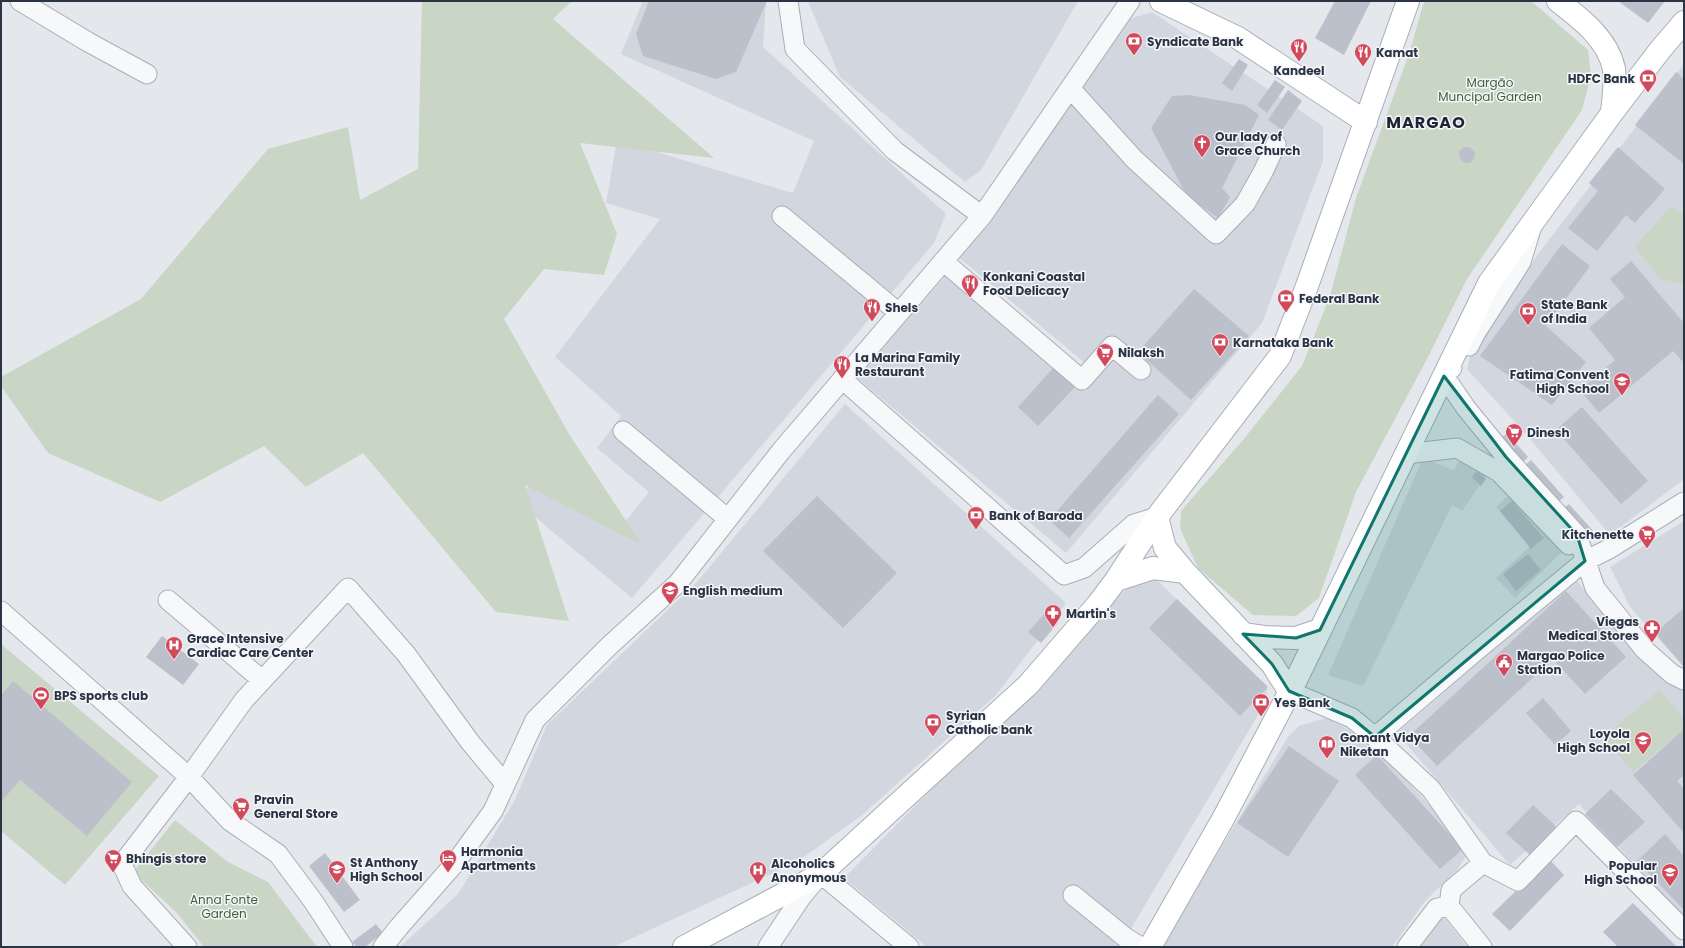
<svg xmlns="http://www.w3.org/2000/svg" width="1685" height="948" font-family="Poppins,sans-serif">
	<rect width="100%" height="100%" fill="#e4e7ec"/>
	<path fill="#d2d6de" d="M643,1H766L763,47L946,214L934,243L632,598L516,501L545,466L620,528L649,492L597,448L621,416L555,357L660,219L606,203L617,140L793,193L814,141L621,54Z
		M810,1H1078L981,170L965,182L840,77L809,4Z
		M1152,12L1323,126V161L1262,323L1066,553L855,376L946,276L1070,381L1085,363L956,255L1129,19Z
		M1684,64V479L1610,535L1525,433L1467,369L1472,349L1538,254Z
		M845,404L1066,603L996,695L862,815L797,862L613,947H400L458,894L515,800L547,725L697,582Z
		M1462,456L1489,472L1462,511L1452,505L1363,686L1328,675L1423,458L1454,470Z
		M1513,491L1566,548L1515,598L1496,578L1530,546L1496,507Z
		M1684,521V667L1630,607L1610,567Z
		M1575,579L1664,680L1684,687V919L1579,804L1510,865L1397,733Z
		M1157,580L1267,688V700L1120,947H927L844,878L1004,716L1132,583Z
		M1326,718L1370,740L1470,850L1457,870L1425,901L1392,947H1161L1288,737L1299,726Z
		M1441,914L1467,947H1416Z"/>
	<path fill="#c9d6c5" d="M422,1H572L553,19L714,158L580,143L617,234L604,275L544,269L504,319L569,434L642,545L525,485L569,621L496,612L363,453L306,487L264,446L160,502L48,453L1,386V377L141,299L268,149L348,127L360,200L418,169Z
		M1426,1H1531L1588,50L1591,76L1582,110L1467,279L1428,357L1356,492L1319,598L1296,616L1253,615L1198,568L1180,528L1181,511L1243,440L1302,366L1330,296L1356,198L1409,54L1423,5Z
		M1671,207L1684,215V284L1659,279L1635,246Z
		M1,644L159,776L65,885L1,831Z
		M1659,690L1684,718V729L1633,772L1604,737Z
		M175,820L228,862L268,882L317,947H204L176,912L133,872Z"/>
	<path fill="#bbc0ca" d="M649,1H767L736,72L716,79L643,56L636,34Z
		M1335,1H1371L1344,55L1315,38Z
		M1618,1H1665L1648,23Z
		M1239,59L1248,65L1232,91L1222,83Z
		M1676,72L1684,79V164L1635,125Z
		M1275,80L1285,87L1267,113L1257,105Z
		M1288,90L1302,101L1282,130L1268,120Z
		M1189,95L1245,105L1259,115L1222,188L1230,197L1218,218L1187,196L1151,128L1172,96Z
		M1459 155a8 8 0 1 1 16 0a8 8 0 1 1-16 0Z
		M1618,147L1665,189L1635,223L1626,215L1597,251L1568,228L1598,191L1589,183Z
		M1562,244L1590,266L1546,326L1586,362L1552,405L1480,356Z
		M1631,261L1684,323V363L1673,351L1599,413L1580,390L1615,360L1589,328L1625,297L1610,279Z
		M1194,289L1249,336L1191,400L1138,352Z
		M1054,367L1076,386L1038,426L1018,407Z
		M1158,395L1179,414L1069,538L1049,520Z
		M1582,407L1648,481L1621,504L1556,430Z
		M1507,433L1528,457L1522,463L1500,439Z
		M1531,460L1564,497L1557,503L1524,466Z
		M1477,471L1486,479L1481,486L1472,477Z
		M817,496L897,573L843,628L763,551Z
		M1512,501L1544,538L1531,549L1500,511Z
		M1569,504L1595,533L1589,538L1563,509Z
		M1528,554L1541,570L1516,591L1503,574Z
		M1566,591L1626,657L1585,694L1553,659L1437,766L1409,736Z
		M1177,599L1268,687L1240,716L1149,628Z
		M1684,608V667L1655,633Z
		M1046,612L1058,623L1041,643L1028,632Z
		M162,636L199,664L183,685L146,657Z
		M13,681L132,782L87,836L20,780L1,802V696Z
		M1543,698L1571,731L1555,745L1526,713Z
		M1684,729V775L1677,781L1684,789V833L1633,775Z
		M1289,746L1339,781L1288,857L1237,823Z
		M1377,755L1463,849L1440,869L1355,775Z
		M1611,789L1645,822L1617,847L1585,814Z
		M1533,805L1556,826L1531,856L1506,833Z
		M1665,834L1684,856V910L1637,861Z
		M325,853L360,900L344,912L309,866Z
		M1549,859L1564,875L1510,931L1492,914Z
		M1633,903L1677,947H1618L1603,932Z
		M376,924L383,933L365,947H357L352,942Z"/>
	<g fill="none" stroke-linecap="round" stroke-linejoin="round">
		<g stroke="#a9aeb7" stroke-width="21">
			<path id="street" d="M20,1L88,42L147,74
				M788,1L795,49L895,151L982,216
				M1070,88L1134,159L1216,234L1245,204L1263,172L1276,144
				M782,216L899,313
				M943,261L1082,380L1112,346L1141,370
				M1469,346L1475,334L1521,262L1531,229
				M1452,368L1444,376L1466,408L1506,457L1577,535L1595,588L1645,650L1672,674L1684,680
				M842,379L1064,575L1084,568L1134,524L1157,517
				M623,431L728,519
				M1406,454L1457,448L1499,472L1569,545
				M168,600L262,680
				M1,611L189,777L230,821L278,854L313,901L343,947
				M1289,691L1352,718L1375,737L1431,789L1483,863L1451,890L1449,906L1482,947
				M1375,737L1477,650L1585,561L1609,549L1684,502
				M1483,863L1518,881L1576,821L1684,930
				M1073,895L1126,938L1141,947
				M187,947L132,886L122,864L189,777L244,700L348,588L406,654L470,742L505,784
				M383,947L399,927L456,862L493,811L535,720L608,647L678,583L781,451L982,216L1130,1
				M768,947L802,896L821,874L909,947
				M1407,947L1437,908L1449,906"/>
		</g>
		<g stroke="#a9aeb7" stroke-width="24">
			<path id="secondary" d="M1161,1L1238,38L1366,122
				M1558,1C1580,18 1608,39 1614,69C1616,84 1613,99 1612,113
				M1157,517L1165,548L1185,572L1272,664L1289,691
				M1116,580L1153,568L1185,572
				M1243,634L1264,637L1296,638L1320,630
				M684,947L821,874L1028,685L1098,604L1116,580L1157,517L1280,356L1307,286L1408,1
				M1150,947L1223,819L1297,678L1489,283L1612,113L1660,50L1684,22"/>
		</g>
		<use href="#street" stroke="#f7f8fa" stroke-width="19"/>
		<use href="#secondary" stroke="#fff" stroke-width="22"/>
	</g>
	<path fill="#0f766e" fill-opacity="0.2" stroke="#0f766e" stroke-width="3" stroke-linejoin="round" d="M1444,376L1506,457L1577,535L1585,561L1375,737L1352,718L1289,691L1272,664L1243,634L1296,638L1320,630Z"/>
	<defs>
		<g id="bank-pin" transform="scale(0.9)"><path d="M0 17L-7.5 6A9.5 9.5 0 1 1 7.5 6Z" fill="#d1495b" stroke="#f4f6f9"/><path d="M-6-4H6V4H-6ZM0-2.3a2.3 2.3 0 1 0 0 4.6a2.3 2.3 0 1 0 0-4.6Z" fill="#fff"/></g>
		<g id="restaurant-pin" transform="scale(0.9)"><path d="M0 17L-7.5 6A9.5 9.5 0 1 1 7.5 6Z" fill="#d1495b" stroke="#f4f6f9"/><path d="M-5-6h1v4h1v-4h1v4h1v-4h1v5L-1.5 .5V6h-2V.5L-5-1ZM5-6V6H3V1.5H1.5Q1.5-4 5-6Z" fill="#fff"/></g>
		<g id="church-pin" transform="scale(0.9)"><path d="M0 17L-7.5 6A9.5 9.5 0 1 1 7.5 6Z" fill="#d1495b" stroke="#f4f6f9"/><path d="M-1.2-6h2.4v3.5h3.3v2.4h-3.3V6h-2.4V-.1h-3.3v-2.4h3.3Z" fill="#fff"/></g>
		<g id="supermarket-pin" transform="scale(0.9)"><path d="M0 17L-7.5 6A9.5 9.5 0 1 1 7.5 6Z" fill="#d1495b" stroke="#f4f6f9"/><path d="M-6-5.5h2.5l.6 2H6L4.5 2H-2.5L-4.4-4H-6ZM-1.5 3.2a1.3 1.3 0 1 0 .1 0ZM3 3.2a1.3 1.3 0 1 0 .1 0Z" fill="#fff"/></g>
		<g id="school-pin" transform="scale(0.9)"><path d="M0 17L-7.5 6A9.5 9.5 0 1 1 7.5 6Z" fill="#d1495b" stroke="#f4f6f9"/><path d="M0-5L7-2L0 1L-7-2ZM-4 1L0 2.5L4 1V4Q0 6-4 4Z" fill="#fff"/></g>
		<g id="pharmacy-pin" transform="scale(0.9)"><path d="M0 17L-7.5 6A9.5 9.5 0 1 1 7.5 6Z" fill="#d1495b" stroke="#f4f6f9"/><path d="M-2-6h4v4h4v4h-4v4h-4v-4h-4v-4h4Z" fill="#fff"/></g>
		<g id="hospital-pin" transform="scale(0.9)"><path d="M0 17L-7.5 6A9.5 9.5 0 1 1 7.5 6Z" fill="#d1495b" stroke="#f4f6f9"/><path d="M-5-5h3v3.5h4V-5h3V5h-3V1.5h-4V5h-3Z" fill="#fff"/></g>
		<g id="civic-pin" transform="scale(0.9)"><path d="M0 17L-7.5 6A9.5 9.5 0 1 1 7.5 6Z" fill="#d1495b" stroke="#f4f6f9"/><path d="M-.6-6.5H3V-4.5H.6V-3L4-1V1h2V6H-6V1h2V-1L-.6-3ZM-1.2 2.5V6h2.4V2.5Z" fill="#fff"/></g>
		<g id="stadium-pin" transform="scale(0.9)"><path d="M0 17L-7.5 6A9.5 9.5 0 1 1 7.5 6Z" fill="#d1495b" stroke="#f4f6f9"/><path d="M0-5a6.5 5 0 1 0 0 10a6.5 5 0 1 0 0-10ZM-3.5-1.8h7v3.6h-7Z" fill="#fff"/></g>
		<g id="library-pin" transform="scale(0.9)"><path d="M0 17L-7.5 6A9.5 9.5 0 1 1 7.5 6Z" fill="#d1495b" stroke="#f4f6f9"/><path d="M-6-4Q-3-5.5-.7-3.5V5Q-3 3-6 4ZM6-4Q3-5.5 .7-3.5V5Q3 3 6 4Z" fill="#fff"/></g>
		<g id="hotel-pin" transform="scale(0.9)"><path d="M0 17L-7.5 6A9.5 9.5 0 1 1 7.5 6Z" fill="#d1495b" stroke="#f4f6f9"/><path d="M-6-4.5h1.5V1H6V5H4.5V3h-9V5H-6ZM-4 0a1.8 1.8 0 1 1 3.6 0ZM.5 0V-2.5h3Q6-2.5 6 0Z" fill="#fff"/></g>
	</defs>
	<g fill-rule="evenodd">
		<use href="#bank-pin" x="1134" y="41"/>
		<use href="#restaurant-pin" x="1299" y="47"/>
		<use href="#restaurant-pin" x="1363" y="52"/>
		<use href="#bank-pin" x="1648" y="78"/>
		<use href="#church-pin" x="1202" y="143"/>
		<use href="#restaurant-pin" x="970" y="283"/>
		<use href="#bank-pin" x="1286" y="298"/>
		<use href="#restaurant-pin" x="872" y="307"/>
		<use href="#bank-pin" x="1528" y="311"/>
		<use href="#bank-pin" x="1220" y="342"/>
		<use href="#supermarket-pin" x="1105" y="352"/>
		<use href="#restaurant-pin" x="842" y="364"/>
		<use href="#school-pin" x="1622" y="381"/>
		<use href="#supermarket-pin" x="1514" y="432"/>
		<use href="#bank-pin" x="976" y="515"/>
		<use href="#supermarket-pin" x="1647" y="534"/>
		<use href="#school-pin" x="670" y="590"/>
		<use href="#pharmacy-pin" x="1053" y="613"/>
		<use href="#pharmacy-pin" x="1652" y="628"/>
		<use href="#hospital-pin" x="174" y="645"/>
		<use href="#civic-pin" x="1504" y="662"/>
		<use href="#stadium-pin" x="41" y="695"/>
		<use href="#bank-pin" x="1261" y="702"/>
		<use href="#bank-pin" x="933" y="722"/>
		<use href="#school-pin" x="1643" y="740"/>
		<use href="#library-pin" x="1327" y="744"/>
		<use href="#supermarket-pin" x="241" y="806"/>
		<use href="#supermarket-pin" x="113" y="858"/>
		<use href="#hotel-pin" x="448" y="858"/>
		<use href="#school-pin" x="337" y="869"/>
		<use href="#hospital-pin" x="758" y="870"/>
		<use href="#school-pin" x="1670" y="872"/>
	</g>
	<g text-anchor="middle" dominant-baseline="central" stroke-width="3" stroke-linejoin="round" paint-order="stroke">
		<g font-size="12" font-weight="bold" fill="#2b3445" stroke="#f4f6f9" text-anchor="start">
			<text x="1147" y="41">Syndicate Bank</text>
			<text x="1376" y="52">Kamat</text>
			<text x="1299" y="70" text-anchor="middle">Kandeel</text>
			<text x="1635" y="78" text-anchor="end">HDFC Bank</text>
			<text x="1215" y="136">Our lady of<tspan x="1215" dy="14">Grace Church</tspan></text>
			<text x="983" y="276">Konkani Coastal<tspan x="983" dy="14">Food Delicacy</tspan></text>
			<text x="1299" y="298">Federal Bank</text>
			<text x="1541" y="304">State Bank<tspan x="1541" dy="14">of India</tspan></text>
			<text x="885" y="307">Shels</text>
			<text x="1233" y="342">Karnataka Bank</text>
			<text x="1118" y="352">Nilaksh</text>
			<text x="855" y="357">La Marina Family<tspan x="855" dy="14">Restaurant</tspan></text>
			<text x="1609" y="374" text-anchor="end">Fatima Convent<tspan x="1609" dy="14">High School</tspan></text>
			<text x="1527" y="432">Dinesh</text>
			<text x="989" y="515">Bank of Baroda</text>
			<text x="1634" y="534" text-anchor="end">Kitchenette</text>
			<text x="683" y="590">English medium</text>
			<text x="1066" y="613">Martin's</text>
			<text x="1639" y="621" text-anchor="end">Viegas<tspan x="1639" dy="14">Medical Stores</tspan></text>
			<text x="187" y="638">Grace Intensive<tspan x="187" dy="14">Cardiac Care Center</tspan></text>
			<text x="1517" y="655">Margao Police<tspan x="1517" dy="14">Station</tspan></text>
			<text x="54" y="695">BPS sports club</text>
			<text x="1274" y="702">Yes Bank</text>
			<text x="946" y="715">Syrian<tspan x="946" dy="14">Catholic bank</tspan></text>
			<text x="1630" y="733" text-anchor="end">Loyola<tspan x="1630" dy="14">High School</tspan></text>
			<text x="1340" y="737">Gomant Vidya<tspan x="1340" dy="14">Niketan</tspan></text>
			<text x="254" y="799">Pravin<tspan x="254" dy="14">General Store</tspan></text>
			<text x="461" y="851">Harmonia<tspan x="461" dy="14">Apartments</tspan></text>
			<text x="126" y="858">Bhingis store</text>
			<text x="350" y="862">St Anthony<tspan x="350" dy="14">High School</tspan></text>
			<text x="771" y="863">Alcoholics<tspan x="771" dy="14">Anonymous</tspan></text>
			<text x="1657" y="865" text-anchor="end">Popular<tspan x="1657" dy="14">High School</tspan></text>
		</g>
		<g font-size="12" fill="#3f6138" stroke="#f4f6f9">
			<text x="1490" y="82">Margão<tspan x="1490" dy="14">Muncipal Garden</tspan></text>
			<text x="224" y="899">Anna Fonte<tspan x="224" dy="14">Garden</tspan></text>
		</g>
		<g font-size="16" font-weight="bold" letter-spacing="1" fill="#1d2536" stroke="#f4f6f9">
			<text x="1426" y="122">MARGAO</text>
		</g>
	</g>
	<rect width="1685" height="948" fill="none" stroke="#2b3445" stroke-width="4"/>
</svg>
